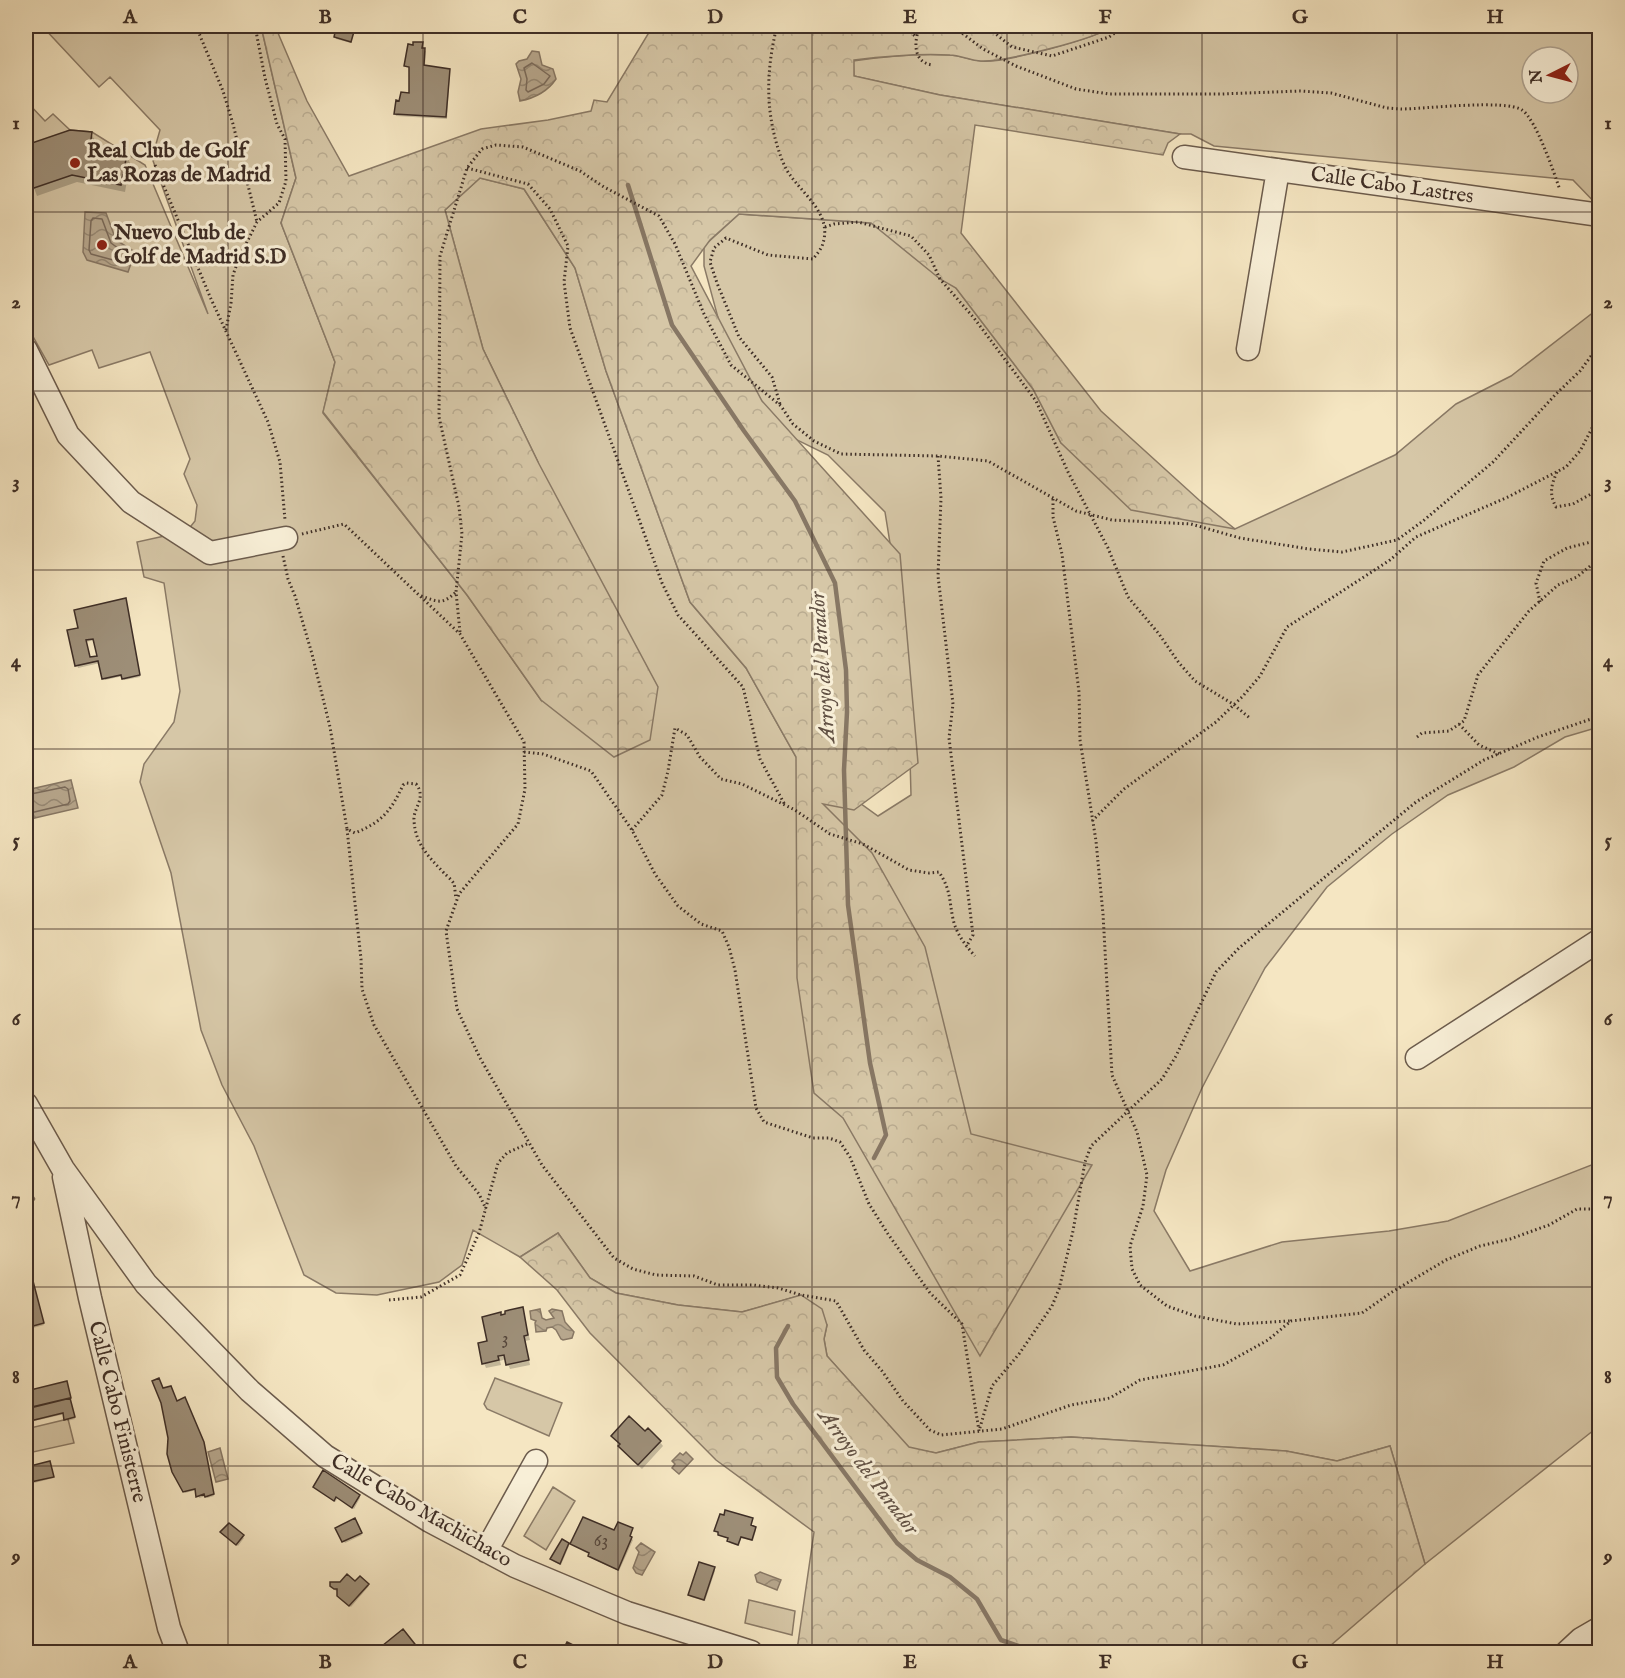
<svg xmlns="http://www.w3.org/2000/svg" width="1625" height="1678" font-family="'IM FELL English',serif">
	<defs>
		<pattern id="forest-crowns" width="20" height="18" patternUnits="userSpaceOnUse" patternTransform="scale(1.5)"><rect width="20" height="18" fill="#d6c7a7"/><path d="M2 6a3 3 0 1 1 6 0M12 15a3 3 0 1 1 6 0" fill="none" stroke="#b9ab90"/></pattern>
		<pattern id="water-waves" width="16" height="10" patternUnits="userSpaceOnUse" patternTransform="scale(1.5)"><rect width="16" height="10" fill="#b7a78d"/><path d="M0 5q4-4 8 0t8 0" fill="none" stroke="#968873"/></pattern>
	</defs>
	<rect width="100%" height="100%" fill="#f5e6c2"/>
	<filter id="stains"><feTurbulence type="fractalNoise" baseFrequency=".00333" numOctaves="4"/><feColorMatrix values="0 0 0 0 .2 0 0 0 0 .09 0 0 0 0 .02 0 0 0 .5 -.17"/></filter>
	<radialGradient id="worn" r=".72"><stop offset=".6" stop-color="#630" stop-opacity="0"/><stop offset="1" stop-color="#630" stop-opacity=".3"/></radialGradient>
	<path fill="#d6c7a7" stroke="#8a7a66" stroke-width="1.5" fill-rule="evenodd" d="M42,26H261L296,178L281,223L335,362L323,413L467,595L541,700L538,462L483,349L445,210L480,178L524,189L575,268L606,371L690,602L746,668L796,757L878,816L911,795L907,649L885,512L828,455L744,414L704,266V246L739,214L871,223L956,288L1033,389L1061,443L1235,529L1395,455L1456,404L1511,376L1599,308V727L1565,737L1514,767L1448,795L1392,834L1327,887L1265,968L1241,1013L1202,1088L1166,1170L1154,1211L1190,1271L1282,1242L1389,1231L1448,1221L1599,1162V1426L1425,1564L1390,1446L1337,1461L1286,1451L1071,1437L979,1442L936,1453L909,1448L827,1356L824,1339L827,1325L801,1295L742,1312L678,1305L616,1293L590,1278L558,1233L520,1257L473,1230L462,1265L439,1282L377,1295L336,1293L304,1275L254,1146L222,1085L201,1030L171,873L140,782L144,764L174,722L180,691L164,583L144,577L137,542L187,531L195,521L197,505L184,474L190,459L150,352L99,368L92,350L49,365L26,324V101L45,121L53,114L70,130L92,132L145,165L208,314L152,158L160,130L110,77L99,87Z
		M1113,26H1599V207L1573,180L1214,146L1191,134H1180L940,95L854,76L853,61C886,56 917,53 949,55C960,55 970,60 981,61C1004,63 1096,39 1113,26ZM1532,57H1568V93H1532Z
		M495,1378L562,1403L549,1436L487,1409L484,1404Z
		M68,1419L74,1443L28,1453V1456L26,1457V1429Z
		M553,1487L575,1501L546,1550L524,1536Z
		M749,1600L795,1611L792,1635L745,1623Z"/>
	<path fill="url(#forest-crowns)" stroke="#8a7a66" stroke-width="1.5" d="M261,26H275L307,101L349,176L481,129L548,120L591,111L594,100L607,102L648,34L660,26H1113C1096,39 1004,62 981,61C971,61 960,55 950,55C917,53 886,56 854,60V76L940,95L1180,134L1168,143L1163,155L975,125L961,233L1101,411L1199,500L1235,529L1131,510L1061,443L1033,389L956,288L940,279L871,223L739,214L710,240L691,266L762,401L900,554L918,763L854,810L823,804L872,853L925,947L971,1134L1092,1165L980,1356L843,1118L814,1093L797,978L796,757L746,668L690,602L606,371L575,268L524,189L480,178L445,210L483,349L538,462L658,687L650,740L614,757L541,700L467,595L323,412L335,362L281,223L296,178Z
		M558,1233L590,1278L616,1293L678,1305L742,1312L801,1295L822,1309L827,1325L824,1339L827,1356L909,1447L936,1453L979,1442L1071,1437L1286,1451L1337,1461L1390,1446L1425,1564L1323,1652H810L797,1650L814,1532L716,1460L590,1333L557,1290L520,1257Z"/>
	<path fill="url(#water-waves)" stroke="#877764" stroke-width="1.5" d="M532,51L539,52L542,65L553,69L556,79C548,91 535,98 520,101L518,92L521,79L516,64L519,61L527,59Z
		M85,212L106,213L116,240L135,252L128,272L87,260L83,252Z
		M71,780L78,808L26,820V790Z
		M540,1309L542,1318L546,1320L554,1318L549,1311L552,1309L562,1311L565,1322L574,1332L572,1338L563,1340L561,1339L556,1330L552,1327L547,1328L546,1331L536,1332L535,1323L536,1321L531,1319L530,1311Z
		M220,1448L228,1479L216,1482L208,1452Z
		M686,1452L693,1459L679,1474L672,1468L675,1464L672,1461L680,1453L683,1455Z
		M641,1543L655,1552L642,1575L636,1573L633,1568L639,1552L636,1548Z
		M760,1572L781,1580L777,1590L757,1582L755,1575Z"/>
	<path fill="#0003" fill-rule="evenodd" d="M323,26H364L363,31L355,29L351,43L336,39L337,29Z
		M422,44L423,49L426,51L425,66L449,70L450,72L447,119L396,116L395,114L401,102L410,94V68L406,66Z
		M70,132L91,134L96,142L94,149L126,155L130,163L125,192L77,182L37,196L26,167V147Z
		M126,602L140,677L124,680L123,676L105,680L100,663L78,668L69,631L80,629ZM95,640L99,657L90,659L86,642Z
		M26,1237L30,1243L26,1247Z
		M33,1283L44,1325L26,1330V1284Z
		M522,1309L530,1340L525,1341L530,1365L510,1369L506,1359L500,1361L501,1365L486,1368L484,1363L489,1342L501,1317Z
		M66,1383L75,1419L67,1421L65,1414L26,1423V1393Z
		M162,1390L177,1403L204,1445L214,1496L207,1498L206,1496L199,1498L196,1490L185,1493L173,1472Z
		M645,1433L660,1442L663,1446L642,1469L623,1451L613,1436Z
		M49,1463L54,1478L26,1485V1469Z
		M314,1487L359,1496L360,1498L354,1509L338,1498L335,1502Z
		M752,1519L751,1527L756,1530L753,1541L741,1538L739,1546L730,1543L729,1539L720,1536L716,1531Z
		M354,1520L362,1535L345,1543L337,1529Z
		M230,1525L244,1538L238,1546L222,1533Z
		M632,1529L631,1538L633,1540L619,1571L591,1558V1554L572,1544L615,1532Z
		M568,1544L569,1546L561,1565L553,1561L552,1559Z
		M714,1569L715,1571L705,1601L691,1597L689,1595Z
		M368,1585L369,1586L351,1607L340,1598L339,1590L336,1591L333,1588Z
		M403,1632L419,1652H380L379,1650Z"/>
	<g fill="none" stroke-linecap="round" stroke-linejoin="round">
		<path stroke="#7a6a5a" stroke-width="1.5" d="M532,63L550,76L544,84L528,92L526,90L527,79L524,68Z
			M93,218L102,219L111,243L126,254L124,263L91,254L89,250L91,221Z
			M26,795L65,787L68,789L70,801L68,804L26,814"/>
		<path stroke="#877764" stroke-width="4.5" d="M628,185L672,325L744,431L795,501L835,583L846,670L847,712L844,770L848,905L870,1063L886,1135L874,1158
			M26,1190L33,1199
			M788,1326L776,1348L777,1377L793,1404L897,1543L917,1560L950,1577L977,1599L1001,1640L1036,1652"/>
	</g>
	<path fill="#9d8e77" stroke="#3e2e26" stroke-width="1.5" fill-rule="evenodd" d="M326,26H364L362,30L355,28L351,42L334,37L336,28Z
		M413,42H423L422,48H425L424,65L450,69L446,117L394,114L396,100L399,101L401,92L409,93V67L404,66L408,44L413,45Z
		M70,130L92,132L90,147L127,154L121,185L72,175L31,189L26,171V145Z
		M126,598L140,675L122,679L121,675L102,679L98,661L75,666L67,630L78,628L74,610ZM93,639L97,656L90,657L86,640Z
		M33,1281L44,1323L26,1328V1283Z
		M523,1307L528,1335L524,1336L529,1360L506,1365L504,1355L498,1356L499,1360L482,1364L478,1343L487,1341L482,1317L501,1312V1315L505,1314V1311Z
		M159,1378L163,1388L171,1386L177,1401L185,1397L204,1442L214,1494L205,1497L204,1494L196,1497L195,1489L183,1492L172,1472L167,1454L168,1438L161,1403L152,1381Z
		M67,1381L71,1398L26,1409V1391Z
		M70,1398L75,1417L64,1420L63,1413L26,1422L27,1408Z
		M629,1416L645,1431L648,1428L661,1441L638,1465L618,1446L620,1444L611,1436Z
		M50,1461L54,1477L26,1483V1467Z
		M323,1470L360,1495L352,1508L336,1497L334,1501L313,1487Z
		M725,1510L753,1518L751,1525L756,1527L752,1540L741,1537L738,1545L727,1541L728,1538L718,1535V1532L714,1531L720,1514L724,1515Z
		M583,1517L614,1530L618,1522L633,1528L630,1536L632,1537L618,1570L588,1556L589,1553L570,1544Z
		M355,1518L362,1533L342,1542L335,1528Z
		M229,1523L244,1535L236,1545L220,1532Z
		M562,1539L569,1543L560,1564L550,1559Z
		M699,1562L715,1567L704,1600L688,1595Z
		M347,1574L355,1581L360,1576L369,1584L349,1606L337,1596V1589H334L330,1586V1582H340Z
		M403,1629L418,1648L413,1652H379L377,1650Z
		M567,1642L587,1652H562Z"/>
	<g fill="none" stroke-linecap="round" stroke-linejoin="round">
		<g stroke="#6c5c4d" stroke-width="25">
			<path id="minor" d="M1184,157L1600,215
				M1248,349L1278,170
				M26,350L68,435L131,502L210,553L286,538
				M1417,1058L1600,940
				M26,1104L63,1169L146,1284L250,1391L325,1456L430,1521L515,1566L627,1613L751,1652
				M64,1177L90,1298L169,1628L178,1652
				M486,1551L536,1461
				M1567,1652L1581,1639L1600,1628"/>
		</g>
		<path stroke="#3e2e26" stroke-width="3" stroke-dasharray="1.5 3" stroke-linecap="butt" d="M196,26L223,91L233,124L257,222
			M777,26C767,66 765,105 777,145C780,155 784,167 790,175C804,195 832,215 823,243C822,248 817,254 813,259L768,255L726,238L714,248L710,262L717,283L739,337L772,377L780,404
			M903,26L915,36
			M920,26C914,40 912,63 933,65
			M957,26L962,33L983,49L1016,66L1076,89L1109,94H1221L1300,91L1331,93L1387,108L1401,109C1424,109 1506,99 1522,110C1536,119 1554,173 1560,190
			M986,26L1012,47L1052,56L1109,37L1125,26
			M155,165L211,299L268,422L280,462L285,520
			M467,168L528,184L550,209L568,246L564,282L570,328L662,583L678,615L743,687L760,759L785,805
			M825,227L834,224L858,222L911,236L929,255L940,279L974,318L1036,401L1068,472L1108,548L1128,597L1159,634L1179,663L1195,681L1233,704L1251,719
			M226,330L231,303L233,275L239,258L257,222L279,203L286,181L285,139L277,124L265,78L255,26
			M938,456L941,498L938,576L953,704L949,738L973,935L966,947
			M1557,472C1551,485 1549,494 1556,507L1573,504L1600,489
			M1053,499V517L1062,554L1079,692L1080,740L1096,841L1103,914L1112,1075L1137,1132L1147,1175L1143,1206L1130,1246L1132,1269L1140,1285L1167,1306L1195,1316L1237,1324L1290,1321
			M1600,507L1595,517L1600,527
			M302,534L344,524L460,634L524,742L525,789L518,824L459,894L446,931L457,1009L480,1058L542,1165L614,1258L633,1269L656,1275L694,1276L718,1285H753L778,1288L801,1295L836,1301L864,1350L882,1371L903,1401L930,1430L941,1435L1002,1429L1071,1405L1110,1398L1140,1380L1223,1365L1268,1340L1291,1321L1362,1313L1392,1292L1446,1260L1480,1246L1510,1239L1549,1225L1577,1209H1600
			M283,556L288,579L295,596L312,654L330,727L347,829L355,833C382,822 391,811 403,785L406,783L416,784C427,798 413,808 414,820C415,844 429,857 444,873C447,876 452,880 454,884C455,887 455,894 456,898
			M421,596C439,602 442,605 456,592
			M1540,602L1536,583L1544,561L1567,548L1595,541L1600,542
			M460,632L456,592L462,534L459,507L439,417L440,256L467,168L482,149L496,145L523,147L580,171L604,187L659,216L675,244L704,314L731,365L781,406L793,424L814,441L841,454L938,456L988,461L1076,511L1112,520L1191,524L1240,538L1309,549L1342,552L1397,540L1423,521L1493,462L1556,394L1580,371L1600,344
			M1459,724L1479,745L1499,754
			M1417,737L1422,733L1449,731L1464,721L1478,675L1529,611L1558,585L1577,577L1595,562L1600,554
			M524,752L543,754L591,771L632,830L655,874L678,906L701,924L722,931L729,947L735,970L756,1108L764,1122L813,1138H829L840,1142L850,1157L869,1204L888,1234L930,1293L962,1324L979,1431L992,1386L1019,1354L1052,1306L1059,1289L1073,1231L1085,1162L1091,1146L1162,1079L1176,1056L1216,972L1239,948L1416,802L1484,760L1538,737L1600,716
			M1092,821L1124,789L1216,722L1243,696L1260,676L1287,627L1390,560L1416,537L1508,497L1566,467L1580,451L1600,413
			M347,829L361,959L362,989L374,1025L456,1166L479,1194L486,1209
			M632,830L662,795L668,771L675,728L687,735L700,757L721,779L742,784L795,810L830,834L863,844L909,870L929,873L939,872C951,890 949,900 953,919C956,933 965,945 975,956
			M389,1300L421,1297L460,1275L479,1233L498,1163L507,1153L529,1143"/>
		<use href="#minor" stroke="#f8efd7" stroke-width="22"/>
	</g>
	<path fill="none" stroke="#3e2e26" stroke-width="1.5" stroke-opacity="0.55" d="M228,26V1652M423,26V1652M618,26V1652M812,26V1652M1007,26V1652M1202,26V1652M1397,26V1652M26,212H1600M26,391H1600M26,570H1600M26,749H1600M26,929H1600M26,1108H1600M26,1287H1600M26,1466H1600"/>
	<g fill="#8f2418" stroke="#f8efd7" stroke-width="2">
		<circle cx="75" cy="163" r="6"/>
		<circle cx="102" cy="245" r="6"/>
	</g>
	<g text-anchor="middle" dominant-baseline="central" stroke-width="6" stroke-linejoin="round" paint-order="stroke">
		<g font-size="18" fill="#56463a">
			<text x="505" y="1339">3</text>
			<text x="601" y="1541">63</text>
		</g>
		<g font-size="21" font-weight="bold" fill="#3e2e26" stroke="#f8efd7" text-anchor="start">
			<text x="87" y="151">Real Club de Golf<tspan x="87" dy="24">Las Rozas de Madrid</tspan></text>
			<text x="114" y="233">Nuevo Club de<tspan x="114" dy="24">Golf de Madrid S.D</tspan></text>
		</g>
		<g font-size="21" fill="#3e2e26" stroke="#f8efd7">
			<text transform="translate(1392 186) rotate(8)">Calle Cabo Lastres</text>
			<text transform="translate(117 1412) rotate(76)">Calle Cabo Finisterre</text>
			<text transform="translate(421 1511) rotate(30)">Calle Cabo Machichaco</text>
		</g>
		<g font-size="22" font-style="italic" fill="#625245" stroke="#f8efd7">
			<text transform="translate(823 667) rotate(-94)">Arroyo del Parador</text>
			<text transform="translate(868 1472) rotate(53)">Arroyo del Parador</text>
		</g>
	</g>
	<rect width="1625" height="1678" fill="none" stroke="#f5e6c2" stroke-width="66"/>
	<g transform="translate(1550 75) rotate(264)"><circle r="28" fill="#f8efd7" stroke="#aea290" stroke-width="1.5"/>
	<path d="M0-4.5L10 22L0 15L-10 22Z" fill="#8f2418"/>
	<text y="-9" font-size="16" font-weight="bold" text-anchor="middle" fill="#3e2e26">N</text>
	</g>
	<rect x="33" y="33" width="1559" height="1612" fill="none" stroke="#3e2e26" stroke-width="2"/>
	<g font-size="20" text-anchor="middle" font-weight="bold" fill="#3e2e26">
		<text x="130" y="23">A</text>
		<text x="325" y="23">B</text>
		<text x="520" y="23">C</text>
		<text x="715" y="23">D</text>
		<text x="910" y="23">E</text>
		<text x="1105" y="23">F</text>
		<text x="1300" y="23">G</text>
		<text x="1495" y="23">H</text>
		<text x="16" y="129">1</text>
		<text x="1608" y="129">1</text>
		<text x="16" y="308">2</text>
		<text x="1608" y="308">2</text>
		<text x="16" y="488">3</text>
		<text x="1608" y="488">3</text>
		<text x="16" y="667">4</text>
		<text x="1608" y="667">4</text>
		<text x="16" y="846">5</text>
		<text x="1608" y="846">5</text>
		<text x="16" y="1025">6</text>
		<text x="1608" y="1025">6</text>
		<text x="16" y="1204">7</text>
		<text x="1608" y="1204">7</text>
		<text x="16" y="1383">8</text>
		<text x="1608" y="1383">8</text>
		<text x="16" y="1562">9</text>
		<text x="1608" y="1562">9</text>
		<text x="130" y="1668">A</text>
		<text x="325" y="1668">B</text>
		<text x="520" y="1668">C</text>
		<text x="715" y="1668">D</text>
		<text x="910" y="1668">E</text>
		<text x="1105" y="1668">F</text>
		<text x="1300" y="1668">G</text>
		<text x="1495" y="1668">H</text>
	</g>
	<rect width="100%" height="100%" filter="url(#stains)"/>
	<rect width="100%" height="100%" fill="url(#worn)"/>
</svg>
